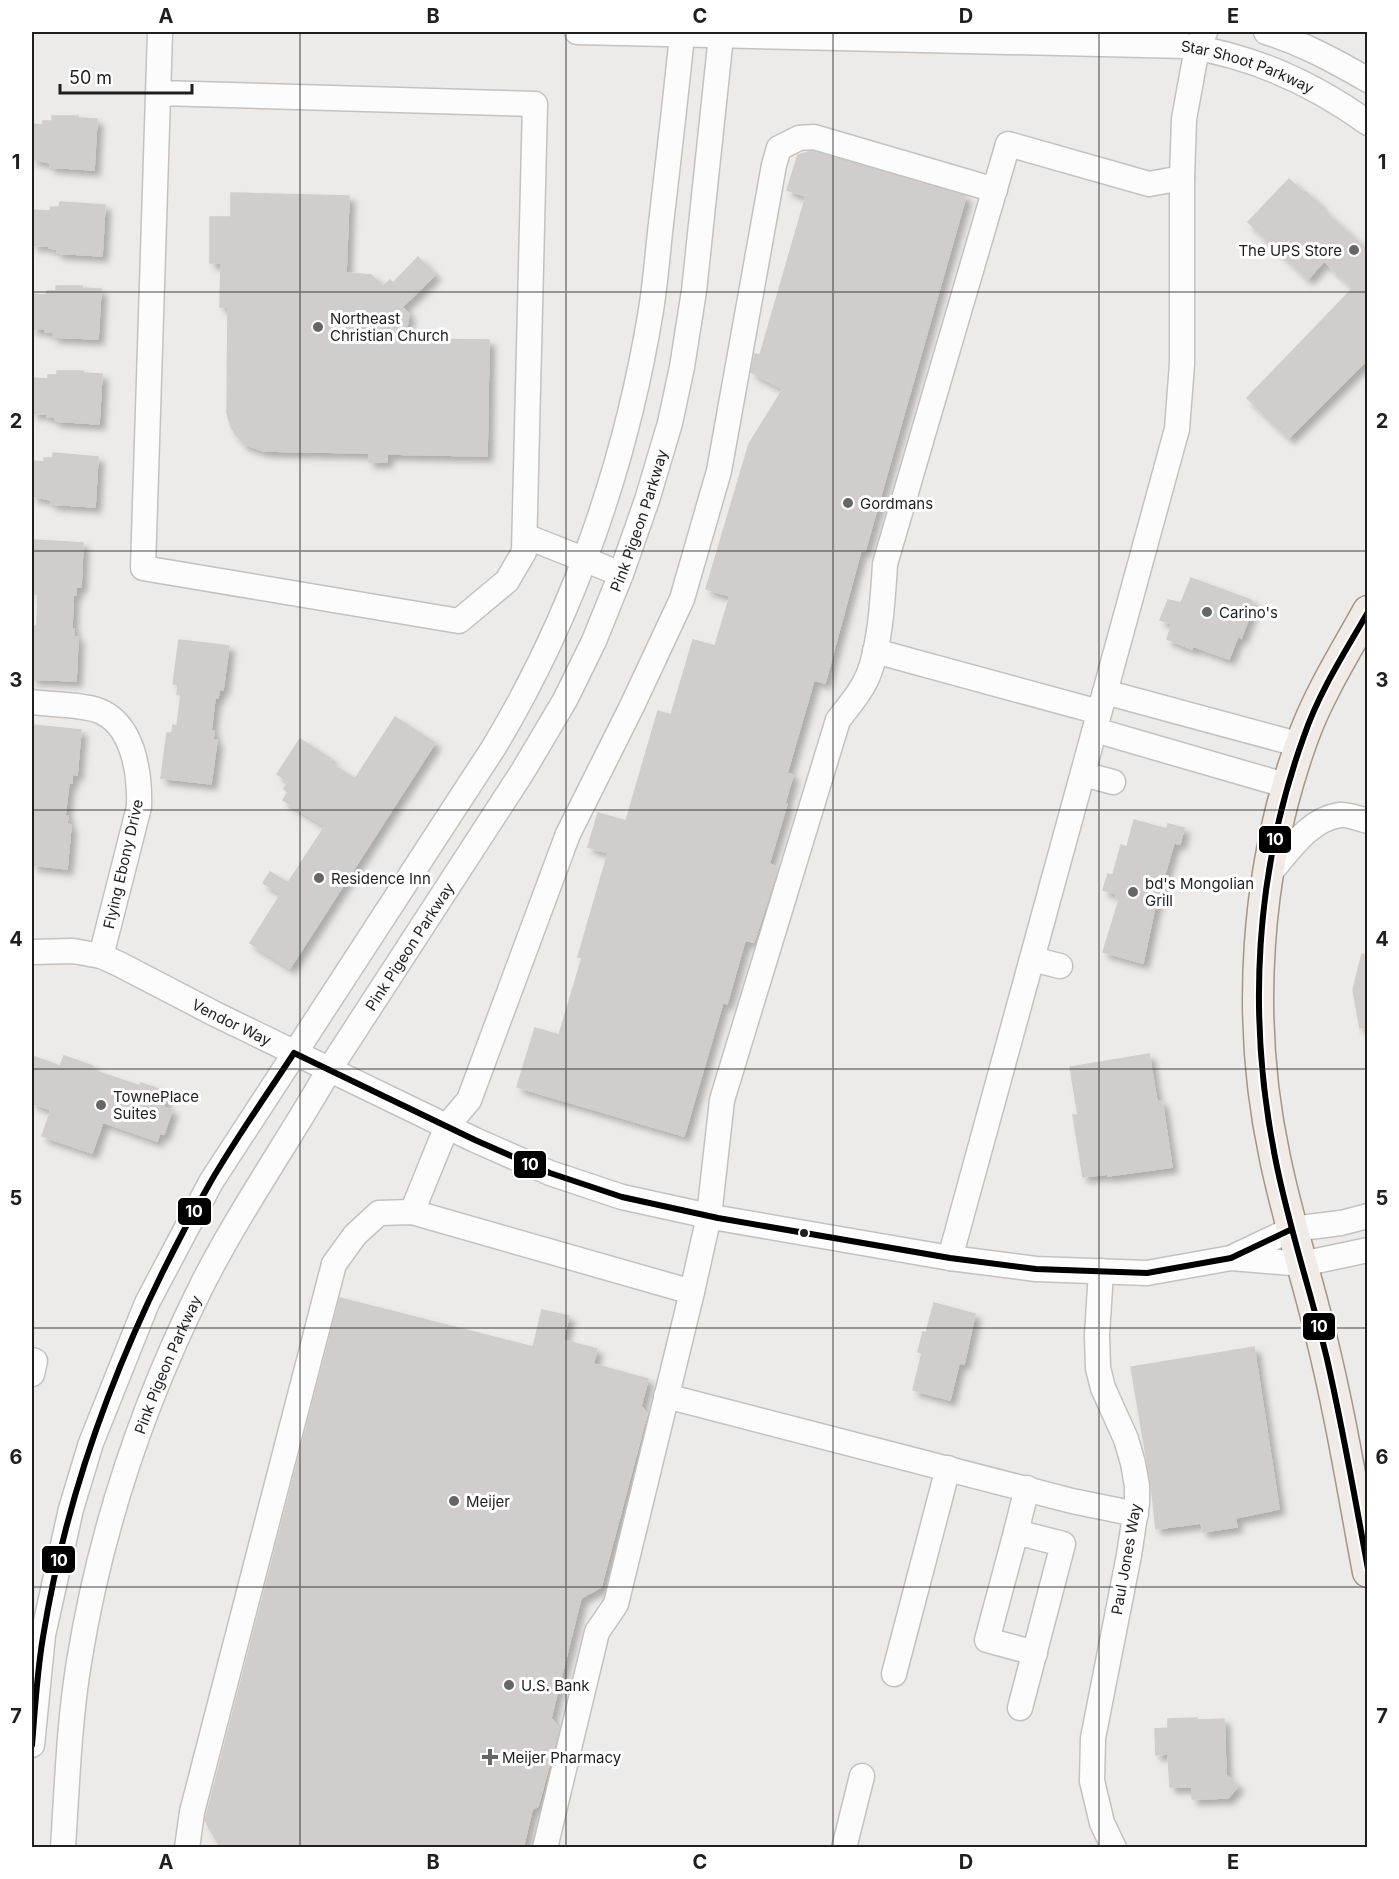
<svg xmlns="http://www.w3.org/2000/svg" width="1399" height="1879" font-family="Inter,sans-serif">
	<defs>
		<filter id="shadow"><feDropShadow dx="5.5" dy="5.5" stdDeviation="3" flood-color="#0004"/></filter>
	</defs>
	<rect width="100%" height="100%" fill="#edebe9"/>
	<path fill="#d0cdcc" stroke="#d0cdca" stroke-width="1.5" filter="url(#shadow)" d="M52,116H78V118L97,119L94,170L50,167V163L32,159V124L43,125V121H52Z
		M812,151L966,196L865,551L861,550L825,683L814,680L787,773L793,775L785,803L787,804L769,864L778,867L754,942L745,940L727,1004L723,1002L684,1136L517,1087L535,1028L559,1035L582,958L578,957L608,853L588,847L598,813L626,821L658,711L671,715L693,640L715,646L730,596L706,589L749,444L783,389L751,372L755,354L760,355L806,196L787,190L798,155Z
		M1289,179L1304,193L1305,191L1320,205L1318,206L1363,246L1362,248L1368,253V359L1289,438L1247,398L1353,288L1324,261L1308,279L1248,222Z
		M231,193L349,196L346,273L371,275L383,286L390,280L393,283L418,257L435,275L402,307L409,314L405,339L489,340L487,456L387,454V462H369V453L264,451L244,444L236,435L231,427L227,413L228,307H220L221,263H210V217H231Z
		M60,202L105,205L102,256L57,253L58,249L49,248V246L32,245V210L50,211L51,207H59Z
		M56,286H82V288L101,289L98,339L53,337L54,332H45V329H32V294L46,295L47,291H56Z
		M57,371H83V373L102,374L99,424L55,421V417H47V414L32,413V378L48,379V375H57Z
		M53,453L98,457L95,507L51,504V500L32,496V461L44,462V458H53Z
		M33,540L83,543L81,587H76V595H73L72,629H74V637H78L76,681L32,679V634L33,626H37L38,594H34L35,585H32Z
		M1191,578L1251,600L1254,605L1241,638L1238,636L1229,659L1193,646L1192,649L1167,639L1172,624L1160,620L1168,600L1181,603Z
		M179,640L229,646L223,690H219L218,698H215L211,731H214L213,740H217L211,784L161,778L167,733H172L173,725L177,726L181,694H177L178,685L173,684Z
		M395,717L435,743L290,968L250,943L281,894L263,883L270,872L288,883L325,826L283,800L288,792L284,789L289,782L277,774L300,739L331,759L329,762L355,779Z
		M32,725L81,730L77,775L72,774V783L69,782L65,816H68L67,824L71,825L67,869L32,865V805L34,780L32,779Z
		M1134,820L1167,829L1168,824L1184,828L1180,844L1174,843L1154,911L1143,963L1103,952L1119,900L1116,899L1117,894L1103,890L1108,874L1113,875L1121,845L1127,847Z
		M1362,954L1368,955V1027L1360,1028L1353,990Z
		M1149,1054L1157,1102L1162,1101L1172,1167L1108,1176V1174L1083,1177L1073,1115H1078L1070,1067Z
		M32,1056L60,1066L64,1056L93,1066L92,1070L140,1086L141,1083L158,1089L156,1095L166,1098L163,1107L172,1110L164,1134L160,1133L157,1141L103,1122L92,1153L42,1136L51,1110L32,1103Z
		M340,1298L533,1347L542,1310L569,1316L563,1340L597,1349L593,1364L648,1379L641,1406L647,1414L601,1587L581,1598L551,1718L559,1729L538,1806L532,1810L523,1848H221L205,1821Z
		M934,1303L975,1314L964,1364L959,1363L950,1400L913,1390L922,1353L918,1352L923,1332L926,1333Z
		M1254,1347L1279,1509L1235,1518L1237,1527L1203,1532L1201,1523L1156,1529L1151,1484L1131,1367Z
		M1197,1718V1720L1224,1719L1226,1775L1238,1786L1228,1798L1192,1799V1787H1170L1168,1754L1156,1755L1155,1729L1168,1728V1719Z"/>
	<g fill="none" stroke-linecap="round" stroke-linejoin="round">
		<g stroke="#c3c2c1" stroke-width="27">
			<g id="minor">
				<path id="s1" d="M577,32L1186,46C1252,56 1314,84 1368,123"/>
				<path d="M1266,32C1302,43 1335,61 1368,80"/>
				<path d="M159,93L535,104L524,552L507,581L459,621L143,568L160,32"/>
				<path d="M525,536L621,574"/>
				<path d="M875,651L1099,712"/>
				<path d="M1105,692L1301,745"/>
				<path d="M32,702C51,705 78,704 97,710C134,723 140,774 139,807L101,956"/>
				<path d="M1095,730L1288,786"/>
				<path d="M1083,774L1113,782"/>
				<path d="M1268,875C1287,854 1308,819 1340,815C1348,814 1359,819 1368,821"/>
				<path id="s2" d="M32,952L73,951L101,956L119,964L215,1014L475,1140L550,1173L622,1197L718,1218L950,1258L1036,1269L1147,1273L1231,1258L1302,1264L1368,1250"/>
				<path d="M1032,959L1060,966"/>
				<path d="M412,1212L447,1126L469,1100L568,834L632,706L682,599L719,471L774,165L779,148L799,138L814,137L995,190"/>
				<path d="M1233,1257L1292,1229L1341,1223L1368,1216"/>
				<path d="M950,1258L1177,429L1182,364V178L1184,119L1197,48L1205,32"/>
				<path d="M1101,1271L1097,1335L1098,1368L1103,1388L1126,1439L1133,1463L1137,1486V1503L1129,1555L1093,1738L1092,1781L1102,1823L1114,1848"/>
				<path d="M32,1360L35,1361L32,1374"/>
				<path d="M666,1396L1072,1501L1136,1514"/>
				<path d="M1016,1532L987,1640L1035,1653"/>
				<path d="M894,1674L948,1468"/>
				<path d="M1020,1708L1063,1544L1016,1532L1027,1488"/>
				<path d="M32,1745L43,1635L71,1509L91,1443L147,1303L211,1182L494,747C574,614 626,463 651,310C656,279 658,247 662,215C669,155 676,95 682,35L684,32"/>
				<path id="s3" d="M63,1848C67,1786 69,1723 79,1662C100,1532 143,1403 202,1285C240,1210 288,1142 329,1070L523,771L565,700L594,641L621,574L647,500L670,423L682,367L694,291L721,36L720,32"/>
				<path d="M187,1848L192,1812L334,1264L355,1235L379,1213L412,1212L692,1292"/>
				<path d="M545,1848L597,1632L616,1604L692,1292L709,1216L722,1100L838,720C847,708 858,696 865,682C880,654 883,596 885,564L1008,144L1149,184L1182,178"/>
				<path d="M844,1848L862,1776"/>
			</g>
		</g>
		<g stroke="#a19688" stroke-width="33">
			<path id="major" d="M1368,611C1346,651 1320,692 1304,735C1255,868 1245,1020 1275,1158C1287,1217 1306,1274 1320,1332C1340,1411 1353,1492 1368,1572"/>
		</g>
		<use href="#minor" stroke="#fcfcfc" stroke-width="24"/>
		<use href="#major" stroke="#f0ebe6" stroke-width="30"/>
		<g stroke="#fff" stroke-width="10">
			<path id="bus-1" d="M1368,612C1345,652 1319,692 1304,736C1255,871 1247,1016 1275,1157C1288,1225 1311,1292 1327,1359C1343,1429 1355,1499 1368,1569
				M294,1053L475,1140L550,1173L622,1197L718,1218L950,1258L1036,1269L1147,1273L1231,1258L1292,1229
				M32,1745C35,1709 37,1672 43,1637C69,1476 130,1323 210,1183C236,1138 266,1096 294,1053"/>
		</g>
		<use href="#bus-1" stroke="#000" stroke-width="6"/>
	</g>
	<path fill="none" stroke="#1f1f1f" stroke-width="1.5" stroke-opacity="0.55" d="M300,32V1848M566,32V1848M833,32V1848M1099,32V1848M32,292H1368M32,551H1368M32,810H1368M32,1069H1368M32,1328H1368M32,1587H1368"/>
	<g fill="#676666" stroke="#fff" stroke-width="2">
		<circle cx="1354" cy="250" r="6"/>
		<circle cx="318" cy="327" r="6"/>
		<circle cx="848" cy="503" r="6"/>
		<circle cx="1207" cy="612" r="6"/>
		<circle cx="319" cy="878" r="6"/>
		<circle cx="1133" cy="892" r="6"/>
		<circle cx="101" cy="1105" r="6"/>
		<circle cx="454" cy="1501" r="6"/>
		<circle cx="509" cy="1685" r="6"/>
		<path d="M487 1748h6v6h6v6h-6v6h-6v-6h-6v-6h6z"/>
	</g>
	<circle fill="#1f1f1f" stroke="#fff" stroke-width="2" cx="804" cy="1233" r="5"/>
	<g text-anchor="middle" dominant-baseline="central" stroke-width="6" stroke-linejoin="round" paint-order="stroke">
		<g font-size="15" fill="#1f1f1f" stroke="#fff">
			<text stroke="none"><textPath href="#s1" startOffset="674">Star Shoot Parkway</textPath></text>
			<text stroke="none"><textPath href="#s3" startOffset="1468">Pink Pigeon Parkway</textPath></text>
			<text transform="translate(123 864) rotate(-77)">Flying Ebony Drive</text>
			<text stroke="none"><textPath href="#s3" startOffset="982">Pink Pigeon Parkway</textPath></text>
			<text stroke="none"><textPath href="#s2" startOffset="216">Vendor Way</textPath></text>
			<text stroke="none"><textPath href="#s3" startOffset="498">Pink Pigeon Parkway</textPath></text>
			<text transform="translate(1126 1559) rotate(-80)">Paul Jones Way</text>
		</g>
		<g font-size="15" fill="#1f1f1f" stroke="#fff" text-anchor="start">
			<text x="1342" y="250" text-anchor="end">The UPS Store</text>
			<text x="330" y="318">Northeast<tspan x="330" dy="17">Christian Church</tspan></text>
			<text x="860" y="503">Gordmans</text>
			<text x="1219" y="612">Carino's</text>
			<text x="331" y="878">Residence Inn</text>
			<text x="1145" y="883">bd's Mongolian<tspan x="1145" dy="17">Grill</tspan></text>
			<text x="113" y="1096">TownePlace<tspan x="113" dy="17">Suites</tspan></text>
			<text x="466" y="1501">Meijer</text>
			<text x="521" y="1685">U.S. Bank</text>
			<text x="502" y="1757">Meijer Pharmacy</text>
		</g>
	</g>
	<g stroke="#fff" stroke-width="2">
		<rect x="1258" y="825" width="34" height="29" rx="6" fill="#000"/>
		<rect x="513" y="1150" width="34" height="29" rx="6" fill="#000"/>
		<rect x="177" y="1197" width="35" height="29" rx="6" fill="#000"/>
		<rect x="1302" y="1312" width="34" height="29" rx="6" fill="#000"/>
		<rect x="41" y="1545" width="35" height="29" rx="6" fill="#000"/>
	</g>
	<g font-size="16" text-anchor="middle" font-weight="bold" fill="#fff">
		<text x="1275" y="845">10</text>
		<text x="530" y="1170">10</text>
		<text x="194" y="1217">10</text>
		<text x="1319" y="1332">10</text>
		<text x="59" y="1566">10</text>
	</g>
	<rect width="1399" height="1879" fill="none" stroke="#ffffff" stroke-width="66"/>
	<path d="M60 84v9h132v-9" fill="none" stroke="#1f1f1f" stroke-width="3"/>
	<text x="69" y="84" font-size="18" fill="#1f1f1f" stroke="#ffffff" stroke-width="4.5" paint-order="stroke">50 m</text>
	<rect x="33" y="33" width="1333" height="1813" fill="none" stroke="#1f1f1f" stroke-width="2"/>
	<g font-size="20" text-anchor="middle" font-weight="bold" fill="#1f1f1f">
		<text x="166" y="23">A</text>
		<text x="433" y="23">B</text>
		<text x="700" y="23">C</text>
		<text x="966" y="23">D</text>
		<text x="1233" y="23">E</text>
		<text x="16" y="169">1</text>
		<text x="1382" y="169">1</text>
		<text x="16" y="428">2</text>
		<text x="1382" y="428">2</text>
		<text x="16" y="687">3</text>
		<text x="1382" y="687">3</text>
		<text x="16" y="946">4</text>
		<text x="1382" y="946">4</text>
		<text x="16" y="1205">5</text>
		<text x="1382" y="1205">5</text>
		<text x="16" y="1464">6</text>
		<text x="1382" y="1464">6</text>
		<text x="16" y="1723">7</text>
		<text x="1382" y="1723">7</text>
		<text x="166" y="1869">A</text>
		<text x="433" y="1869">B</text>
		<text x="700" y="1869">C</text>
		<text x="966" y="1869">D</text>
		<text x="1233" y="1869">E</text>
	</g>
</svg>
